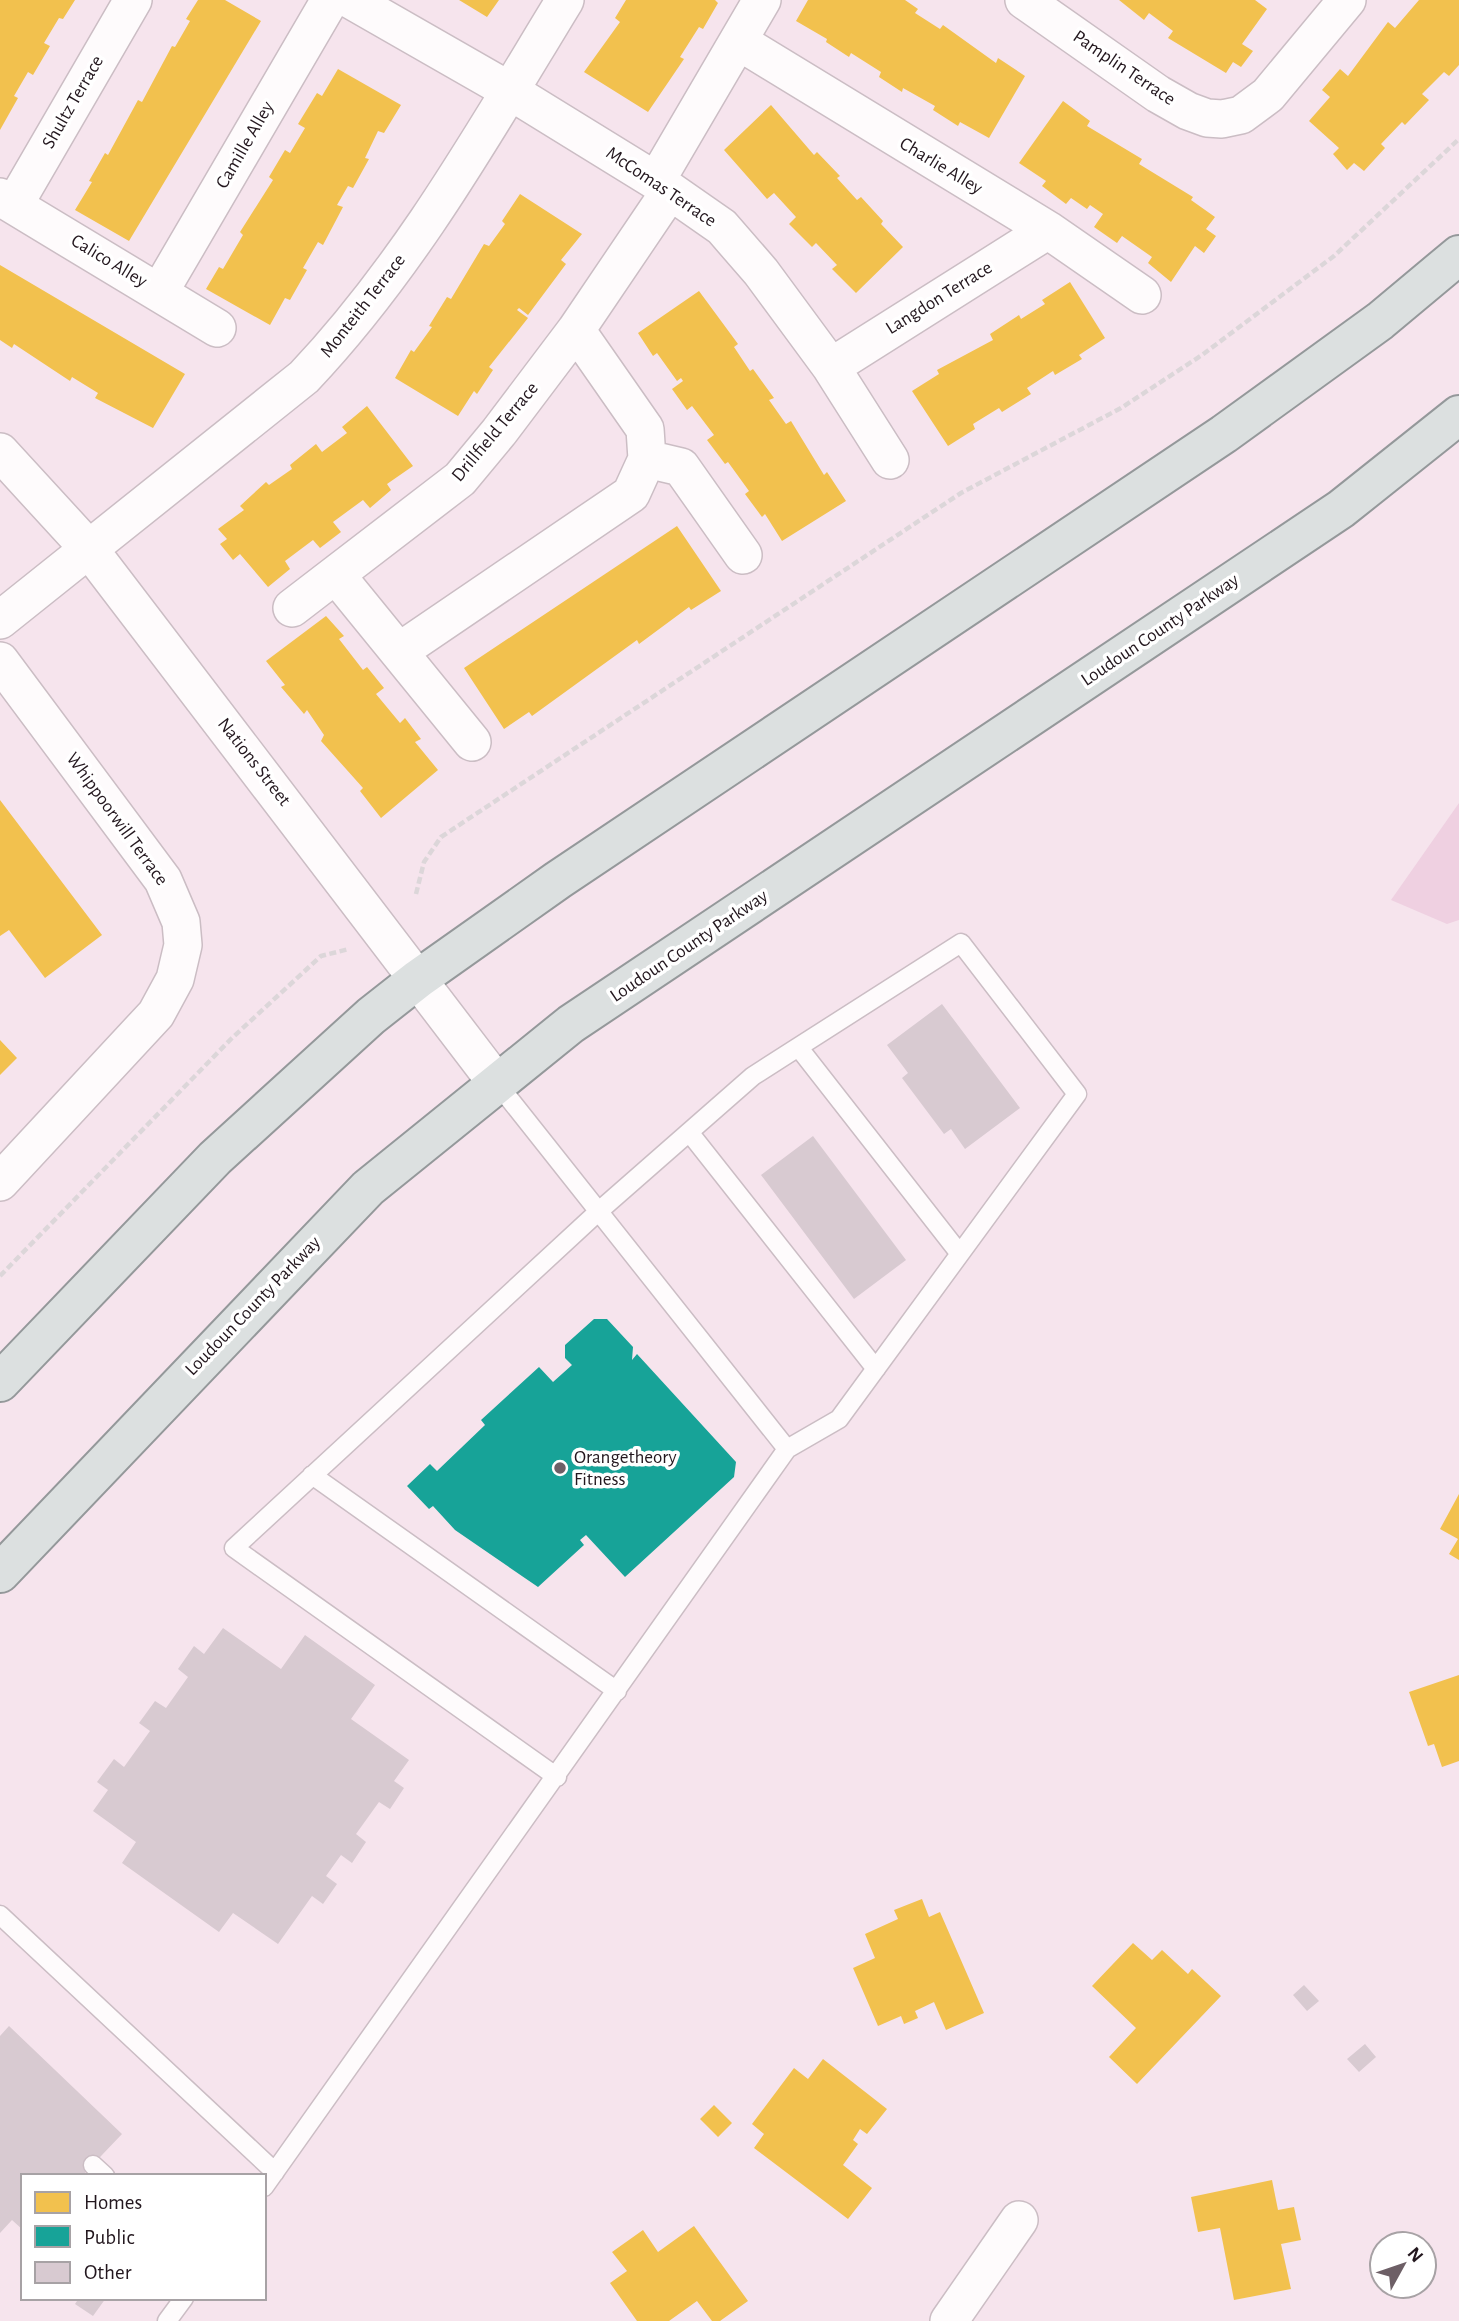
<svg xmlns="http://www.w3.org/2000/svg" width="1459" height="2321" font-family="'Alegreya Sans',sans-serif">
	<rect width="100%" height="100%" fill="#f6e4ed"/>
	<path fill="#efd0e1" d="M1459,803V920L1447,924L1391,900Z"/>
	<path fill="#f2c14e" d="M0,0H75L63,19L59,18L44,43L50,46L33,75L28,72L14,96L18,98L0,130Z
		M198,0H225L261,21L129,241L75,210L92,182L89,181L105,153L108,155L138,100L142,102L172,46L175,47L190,21L186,19Z
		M459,0H499L487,17Z
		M626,0H715L718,3L703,29L699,27L680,57L684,59L648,112L584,72L620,22L615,18Z
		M808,0H905L918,9L915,13L940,29L943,25L996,63L998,58L1025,76L989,138L960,122L958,126L933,110L935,106L903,88L902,92L879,77L881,72L851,53L849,57L826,42L827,39L796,21Z
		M1119,0H1255L1267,9L1242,44L1253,51L1241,67L1233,62L1226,73L1168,38L1173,31L1149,13L1144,20Z
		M1419,0H1459V65L1449,76L1444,72L1422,94L1429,100L1405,125L1402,122L1381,144L1385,148L1364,171L1354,163L1347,170L1333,154L1339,148L1309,121L1330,97L1322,90L1340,69L1348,76L1388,22L1395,28Z
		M338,69L401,105L384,133L378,131L365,158L369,159L353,188L348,186L337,205L343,207L323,245L318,242L303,268L307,270L290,300L285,298L270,325L206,289L219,267L223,269L243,235L240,232L273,180L269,177L285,150L290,153L305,128L298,124L317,93L322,96Z
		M1063,101L1090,121L1087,126L1142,159L1139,164L1193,197L1191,200L1215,217L1206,229L1216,236L1204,253L1195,246L1171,282L1148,263L1152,257L1122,236L1117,243L1094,227L1103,214L1090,205L1087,209L1071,198L1066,204L1042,186L1046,181L1019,163Z
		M771,105L814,155L817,152L840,176L837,178L857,200L861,197L883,221L881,224L903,247L856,293L832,269L837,265L816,243L812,247L789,224L796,217L774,193L767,199L724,150Z
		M520,194L582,234L561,260L566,264L528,315L519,308L517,310L528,318L489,367L493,370L477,394L474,391L458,416L395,378L411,350L414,352L432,327L429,326L447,297L451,299L484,244L489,246L505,224L502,221Z
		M0,265L185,374L153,428L95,398L98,393L72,377L70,381L14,344L12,348L0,340Z
		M1070,282L1105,338L1079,355L1082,359L1055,375L1053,371L1027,388L1031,394L1002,412L999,408L973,424L975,429L948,446L912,391L939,374L937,370L993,340L990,334L1019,315L1021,319L1045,304L1042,300Z
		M699,291L738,344L734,347L750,371L753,369L774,398L769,400L786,424L791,421L824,475L827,472L846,501L782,541L765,514L762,517L745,494L749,491L728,462L725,464L707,440L714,435L692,406L687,410L672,389L683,381L681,378L677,381L657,353L653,356L638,333Z
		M367,406L413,466L387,484L391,490L370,508L363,500L333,522L341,532L320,548L313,540L285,561L290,569L268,587L240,554L233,560L220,544L227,539L218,529L244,510L240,506L266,482L269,485L292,469L290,465L316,444L322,452L347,433L342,427Z
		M677,526L721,591L691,610L689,607L639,644L637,640L532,716L529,712L504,729L464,668Z
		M326,616L344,636L339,639L363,670L367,667L384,688L376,694L400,723L405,718L421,739L415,742L438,770L381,818L360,791L363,788L321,741L324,735L307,710L304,714L281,687L285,685L266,661Z
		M0,800L102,935L45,978L9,930L0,936Z
		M0,1040L17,1058L0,1075Z
		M1459,1494V1560L1449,1554L1458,1539L1440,1529Z
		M1459,1675V1761L1442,1767L1434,1744L1428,1746L1409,1692Z
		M922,1899L929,1917L940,1912L984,2013L946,2030L934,2002L915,2011L918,2018L904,2024L901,2016L878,2026L853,1968L875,1958L865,1934L898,1919L894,1910Z
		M1133,1943L1152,1960L1162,1950L1188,1974L1192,1969L1221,1996L1137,2084L1109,2057L1136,2028L1092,1986Z
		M823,2059L887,2109L867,2134L860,2129L853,2140L858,2144L843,2165L872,2188L848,2219L754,2148L764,2134L752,2124L794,2068L808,2079Z
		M714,2105L732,2123L718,2137L700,2119Z
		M1272,2180L1278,2210L1294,2207L1301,2240L1281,2244L1291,2289L1234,2300L1220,2228L1198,2232L1191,2197Z
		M694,2226L748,2301L720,2321H712L697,2301L669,2321H637L610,2283L627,2271L612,2252L643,2230L658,2252Z"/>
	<path fill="#17a398" d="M594,1319H607L633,1347L632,1360L637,1354L736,1462L734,1477L625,1577L586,1535L580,1540L584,1545L538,1587L455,1530L433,1506L429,1509L407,1486L430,1464L437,1471L485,1425L481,1420L539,1367L553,1382L572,1365L565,1358V1345Z"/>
	<path fill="#d8cad1" d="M942,1004L1020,1108L965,1149L951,1129L944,1134L902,1078L908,1073L887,1045Z
		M813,1136L906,1260L854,1299L761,1175Z
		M223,1628L281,1669L305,1635L375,1685L351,1719L409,1760L394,1781L404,1788L390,1809L379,1802L356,1834L366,1842L352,1863L341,1855L326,1876L337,1884L323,1904L312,1896L278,1944L233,1913L219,1932L122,1863L136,1842L93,1811L108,1790L97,1782L114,1759L124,1767L150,1731L139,1723L155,1701L166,1708L188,1677L178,1669L194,1646L204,1654Z
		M1304,1985L1319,2001L1307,2011L1293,1995Z
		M9,2026L122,2134L82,2176H23V2230L12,2220L0,2233V2036Z
		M1365,2044L1376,2057L1359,2072L1347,2059Z
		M79,2298H106L93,2316L75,2304Z"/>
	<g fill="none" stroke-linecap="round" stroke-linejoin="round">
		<g stroke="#cbbdc4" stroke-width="21">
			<path id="lane" d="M799,1048L960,1254
				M689,1132L876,1369
				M312,1475L617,1691
				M557,1777L234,1548L599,1211L753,1076L961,943L1077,1094L839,1419L787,1449
				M0,1915L275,2172
				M93,2165L105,2176
				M264,2187L787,1449L496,1082
				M167,2321L184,2298"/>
		</g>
		<g stroke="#cbbdc4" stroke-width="40">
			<path id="street" d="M351,0L510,91L656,181L722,227L761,272L831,367L890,460
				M1024,0L1158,94L1188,111L1207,118L1222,119L1241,115L1268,95L1347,0
				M738,41L1048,230L1142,295
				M656,181L762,0
				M0,197L217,328
				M14,205L133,0
				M160,291L330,0
				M831,367L1048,230
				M0,452L89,549L496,1082
				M647,459L681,467L743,555
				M336,575L472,742
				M292,608L460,479L499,432L576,330
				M0,620L304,377C410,265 485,131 565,0
				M400,651L631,494L647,459L645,429L576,330L670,191
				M0,661L163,880L181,922L183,945L175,979L156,1014L0,1182
				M949,2321L1019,2220"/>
		</g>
		<g stroke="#94989a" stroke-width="42">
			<path id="primary" d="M0,1382L215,1158L371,1016L418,979L558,880L1224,434L1380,321L1459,255
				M0,1573L368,1188L571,1024L1341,509L1459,415"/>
		</g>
		<path stroke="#dcd6d9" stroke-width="4.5" stroke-dasharray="7 3.5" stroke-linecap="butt" d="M416,894L424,862L441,837L961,493L1121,408L1202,355L1334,256L1459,139
			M0,1276L232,1038L321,956L349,949"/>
		<use href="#lane" stroke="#fefbfc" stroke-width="18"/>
		<use href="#street" stroke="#fefbfc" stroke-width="37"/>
		<use href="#primary" stroke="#dce0e0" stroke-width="38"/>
	</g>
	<circle fill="#6d5f66" stroke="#fff" stroke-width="2.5" cx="560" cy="1468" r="7"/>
	<g text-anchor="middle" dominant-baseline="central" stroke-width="7" stroke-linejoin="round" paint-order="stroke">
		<g font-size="19" fill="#23171e" stroke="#fff">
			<text transform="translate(1124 68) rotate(34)">Pamplin Terrace</text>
			<text transform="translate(73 102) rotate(-60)">Shultz Terrace</text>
			<text transform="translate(245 145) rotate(-60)">Camille Alley</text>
			<text transform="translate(941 166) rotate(31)">Charlie Alley</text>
			<text transform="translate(661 187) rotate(34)">McComas Terrace</text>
			<text transform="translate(109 261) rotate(31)">Calico Alley</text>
			<text transform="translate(939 298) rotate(-32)">Langdon Terrace</text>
			<text transform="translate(363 306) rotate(-52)">Monteith Terrace</text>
			<text transform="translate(495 432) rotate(-50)">Drillfield Terrace</text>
			<text transform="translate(1160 630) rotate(-34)">Loudoun County Parkway</text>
			<text transform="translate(254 762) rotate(52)">Nations Street</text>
			<text transform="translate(117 819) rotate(54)">Whippoorwill Terrace</text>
			<text transform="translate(689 946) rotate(-34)">Loudoun County Parkway</text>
			<text transform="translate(253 1306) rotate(-46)">Loudoun County Parkway</text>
		</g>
		<g font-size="19" fill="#23171e" stroke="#fff" text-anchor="start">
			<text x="574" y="1457">Orangetheory<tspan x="574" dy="22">Fitness</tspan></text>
		</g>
	</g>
	<rect x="21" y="2174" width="245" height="126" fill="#ffffff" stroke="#a7a2a5" stroke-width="2"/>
	<rect x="35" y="2192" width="35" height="21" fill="#f2c14e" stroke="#a7a2a5" stroke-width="2"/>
	<text x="84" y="2209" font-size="21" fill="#23171e">Homes</text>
	<rect x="35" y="2226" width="35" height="21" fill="#17a398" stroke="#a7a2a5" stroke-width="2"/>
	<text x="84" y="2244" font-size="21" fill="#23171e">Public</text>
	<rect x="35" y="2262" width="35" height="21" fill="#d8cad1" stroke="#a7a2a5" stroke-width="2"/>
	<text x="84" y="2279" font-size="21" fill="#23171e">Other</text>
	<g transform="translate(1403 2265) rotate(50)"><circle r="33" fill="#ffffff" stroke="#a7a2a5" stroke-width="2"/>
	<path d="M0-5L12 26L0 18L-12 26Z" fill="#6d5f66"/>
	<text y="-10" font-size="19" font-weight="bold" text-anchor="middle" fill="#23171e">N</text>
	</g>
</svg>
